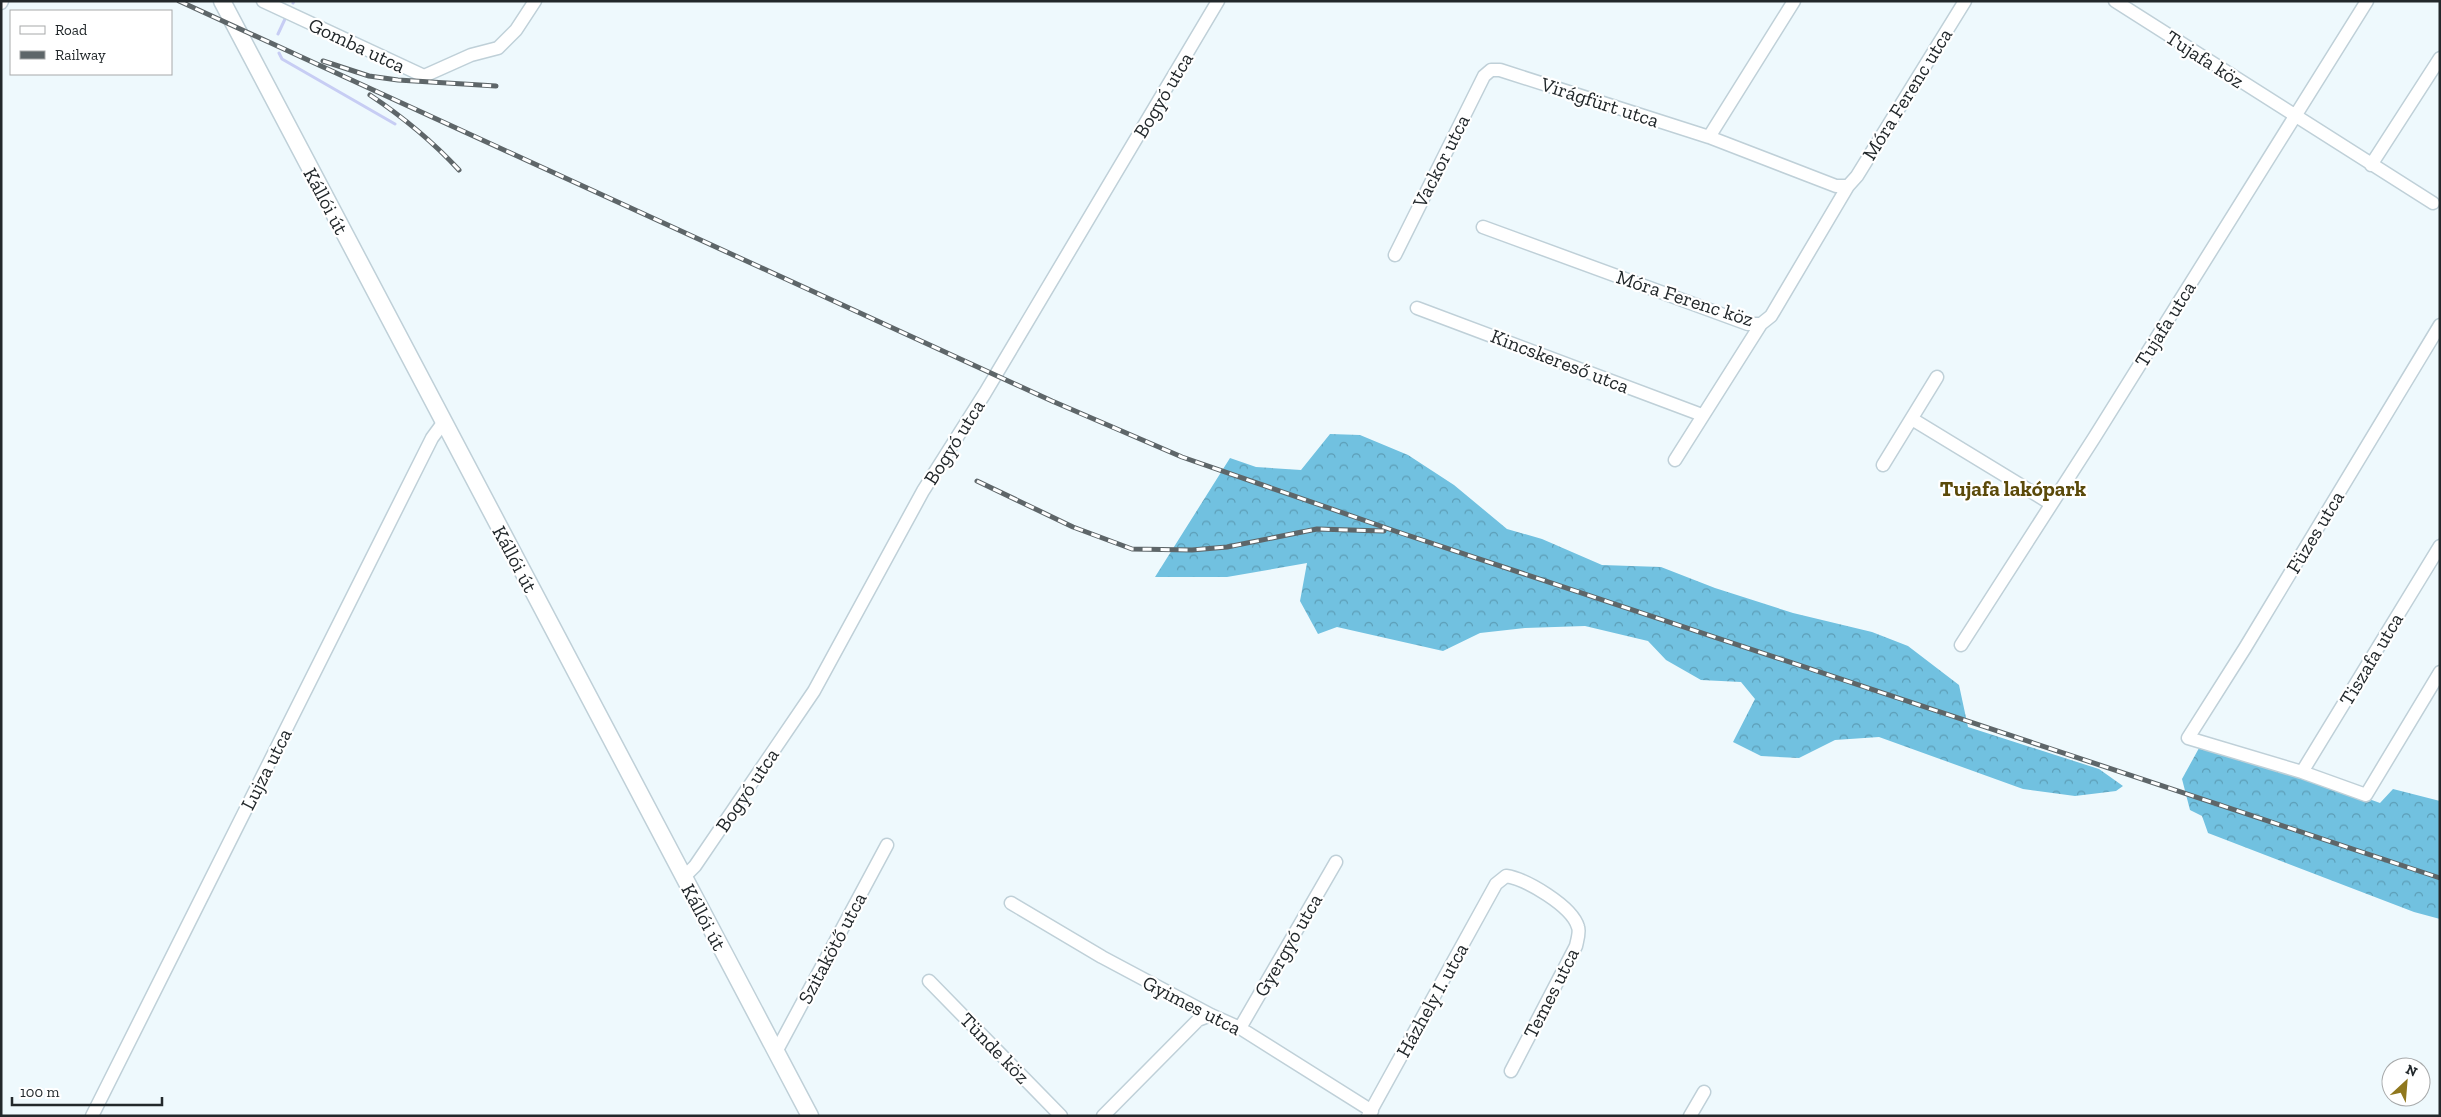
<svg xmlns="http://www.w3.org/2000/svg" width="2441" height="1117" font-family="'Zilla Slab',serif">
	<defs>
		<pattern id="forest-crowns" width="20" height="18" patternUnits="userSpaceOnUse" patternTransform="scale(1.25)"><rect width="20" height="18" fill="#71c1e0"/><path d="M2 6a3 3 0 1 1 6 0M12 15a3 3 0 1 1 6 0" fill="none" stroke="#5c9db6"/></pattern>
	</defs>
	<rect width="100%" height="100%" fill="#eef9fd"/>
	<path fill="url(#forest-crowns)" d="M1330,434L1360,435L1408,455L1454,485L1507,529L1542,539L1602,565L1661,567L1715,588L1793,613L1872,632L1908,646L1959,685L1968,727L2099,769L2123,786L2116,791L2075,796L2023,789L1879,737L1835,740L1799,758L1761,756L1733,742L1755,699L1741,682L1701,680L1666,660L1648,641L1585,626L1525,628L1480,633L1443,651L1337,627L1318,634L1300,601L1307,563L1227,577H1155L1230,458L1256,467L1301,470Z
		M2204,739L2380,803L2393,789L2440,801V919L2414,912L2208,833L2202,816L2190,810L2182,779Z"/>
	<g fill="none" stroke-linecap="round" stroke-linejoin="round">
		<path stroke="#c7cdf4" stroke-width="3" d="M293,3L294,1
			M278,34L285,19
			M279,53L282,59L395,124"/>
		<g stroke="#bfd0d8" stroke-width="15">
			<path id="street" d="M263,1L424,76L471,55L498,48L516,30L535,1
				M2115,1L2433,203
				M1,3L2,1
				M1709,137L1794,1
				M2371,165L2440,58
				M1483,227L1748,324H1761L1771,316L1848,186L1857,176L1965,1
				M1395,255L1484,76L1491,70H1500L1709,137L1836,186H1848
				M1417,308L1702,415
				M2440,325L2245,648L2188,738L2302,772L2366,795L2440,672
				M1912,419L2050,503
				M1675,460L1761,324
				M1883,465L1937,377
				M1961,645L2094,438L2367,1
				M2302,772L2440,546
				M683,878L695,866L814,691L923,491L985,393L1218,1
				M1011,903L1102,957L1211,1015L1240,1028L1372,1111
				M929,981L1061,1116
				M1240,1028L1336,862
				M776,1052L887,845
				M92,1116L432,438L443,423
				M1103,1116L1198,1020L1211,1015
				M1368,1116L1496,884L1506,876C1526,879 1572,906 1578,927C1580,932 1577,941 1576,946L1511,1071
				M1690,1116L1704,1092"/>
		</g>
		<g stroke="#bfd0d8" stroke-width="19">
			<path id="secondary" d="M222,1L810,1116"/>
		</g>
		<use href="#street" stroke="#fff" stroke-width="12"/>
		<use href="#secondary" stroke="#fff" stroke-width="16"/>
		<g stroke="#5e6669" stroke-width="5">
			<path id="rail" d="M179,1L1052,401L1182,457L1395,531L2440,878
				M323,61L369,76L398,80L496,86
				M370,95C403,117 433,142 459,170
				M977,481L1073,527L1132,549L1192,550L1227,547L1317,529L1384,531"/>
		</g>
		<use href="#rail" stroke="#fff" stroke-width="3" stroke-dasharray="9" stroke-linecap="butt"/>
	</g>
	<g text-anchor="middle" dominant-baseline="central" stroke-width="4.5" stroke-linejoin="round" paint-order="stroke">
		<g font-size="20" fill="#22282b" stroke="#fff">
			<text transform="translate(357 45) rotate(25)">Gomba utca</text>
			<text transform="translate(2205 59) rotate(33)">Tujafa köz</text>
			<text transform="translate(1907 94) rotate(-58)">Móra Ferenc utca</text>
			<text transform="translate(1163 95) rotate(-59)">Bogyó utca</text>
			<text transform="translate(1600 102) rotate(18)">Virágfürt utca</text>
			<text transform="translate(1441 161) rotate(-63)">Vackor utca</text>
			<text transform="translate(326 201) rotate(62)">Kállói út</text>
			<text transform="translate(1685 298) rotate(18)">Móra Ferenc köz</text>
			<text transform="translate(2165 324) rotate(-58)">Tujafa utca</text>
			<text transform="translate(1560 361) rotate(21)">Kincskereső utca</text>
			<text transform="translate(954 442) rotate(-58)">Bogyó utca</text>
			<text transform="translate(2315 532) rotate(-59)">Füzes utca</text>
			<text transform="translate(515 559) rotate(62)">Kállói út</text>
			<text transform="translate(2371 659) rotate(-59)">Tiszafa utca</text>
			<text transform="translate(266 769) rotate(-63)">Lujza utca</text>
			<text transform="translate(747 790) rotate(-56)">Bogyó utca</text>
			<text transform="translate(704 917) rotate(62)">Kállói út</text>
			<text transform="translate(1288 945) rotate(-60)">Gyergyó utca</text>
			<text transform="translate(832 948) rotate(-62)">Szitakötő utca</text>
			<text transform="translate(1551 993) rotate(-63)">Temes utca</text>
			<text transform="translate(1432 1000) rotate(-61)">Házhely I. utca</text>
			<text transform="translate(1192 1005) rotate(27)">Gyimes utca</text>
			<text transform="translate(995 1048) rotate(46)">Tünde köz</text>
		</g>
		<g font-size="21" font-weight="bold" fill="#5b4a0a" stroke="#fff">
			<text x="2013" y="488">Tujafa lakópark</text>
		</g>
	</g>
	<rect width="2441" height="1117" fill="none" stroke="#22282b" stroke-width="5"/>
	<rect x="10" y="10" width="162" height="65" fill="#ffffff" stroke="#a7a9aa"/>
	<rect x="20" y="26" width="25" height="8" fill="#ffffff" stroke="#a7a9aa"/>
	<text x="55" y="35" font-size="15" fill="#22282b">Road</text>
	<rect x="20" y="51" width="25" height="8" fill="#5e6669" stroke="#a7a9aa"/>
	<text x="55" y="60" font-size="15" fill="#22282b">Railway</text>
	<g transform="translate(2406 1082) rotate(26)"><circle r="24" fill="#ffffff" stroke="#a7a9aa"/>
	<path d="M0-4L9 19L0 12L-9 19Z" fill="#90781e"/>
	<text y="-8" font-size="14" font-weight="bold" text-anchor="middle" fill="#22282b">N</text>
	</g>
	<path d="M12 1097v8h150v-8" fill="none" stroke="#22282b" stroke-width="2.5"/>
	<text x="20" y="1097" font-size="15" fill="#22282b" stroke="#ffffff" stroke-width="4" paint-order="stroke">100 m</text>
</svg>
